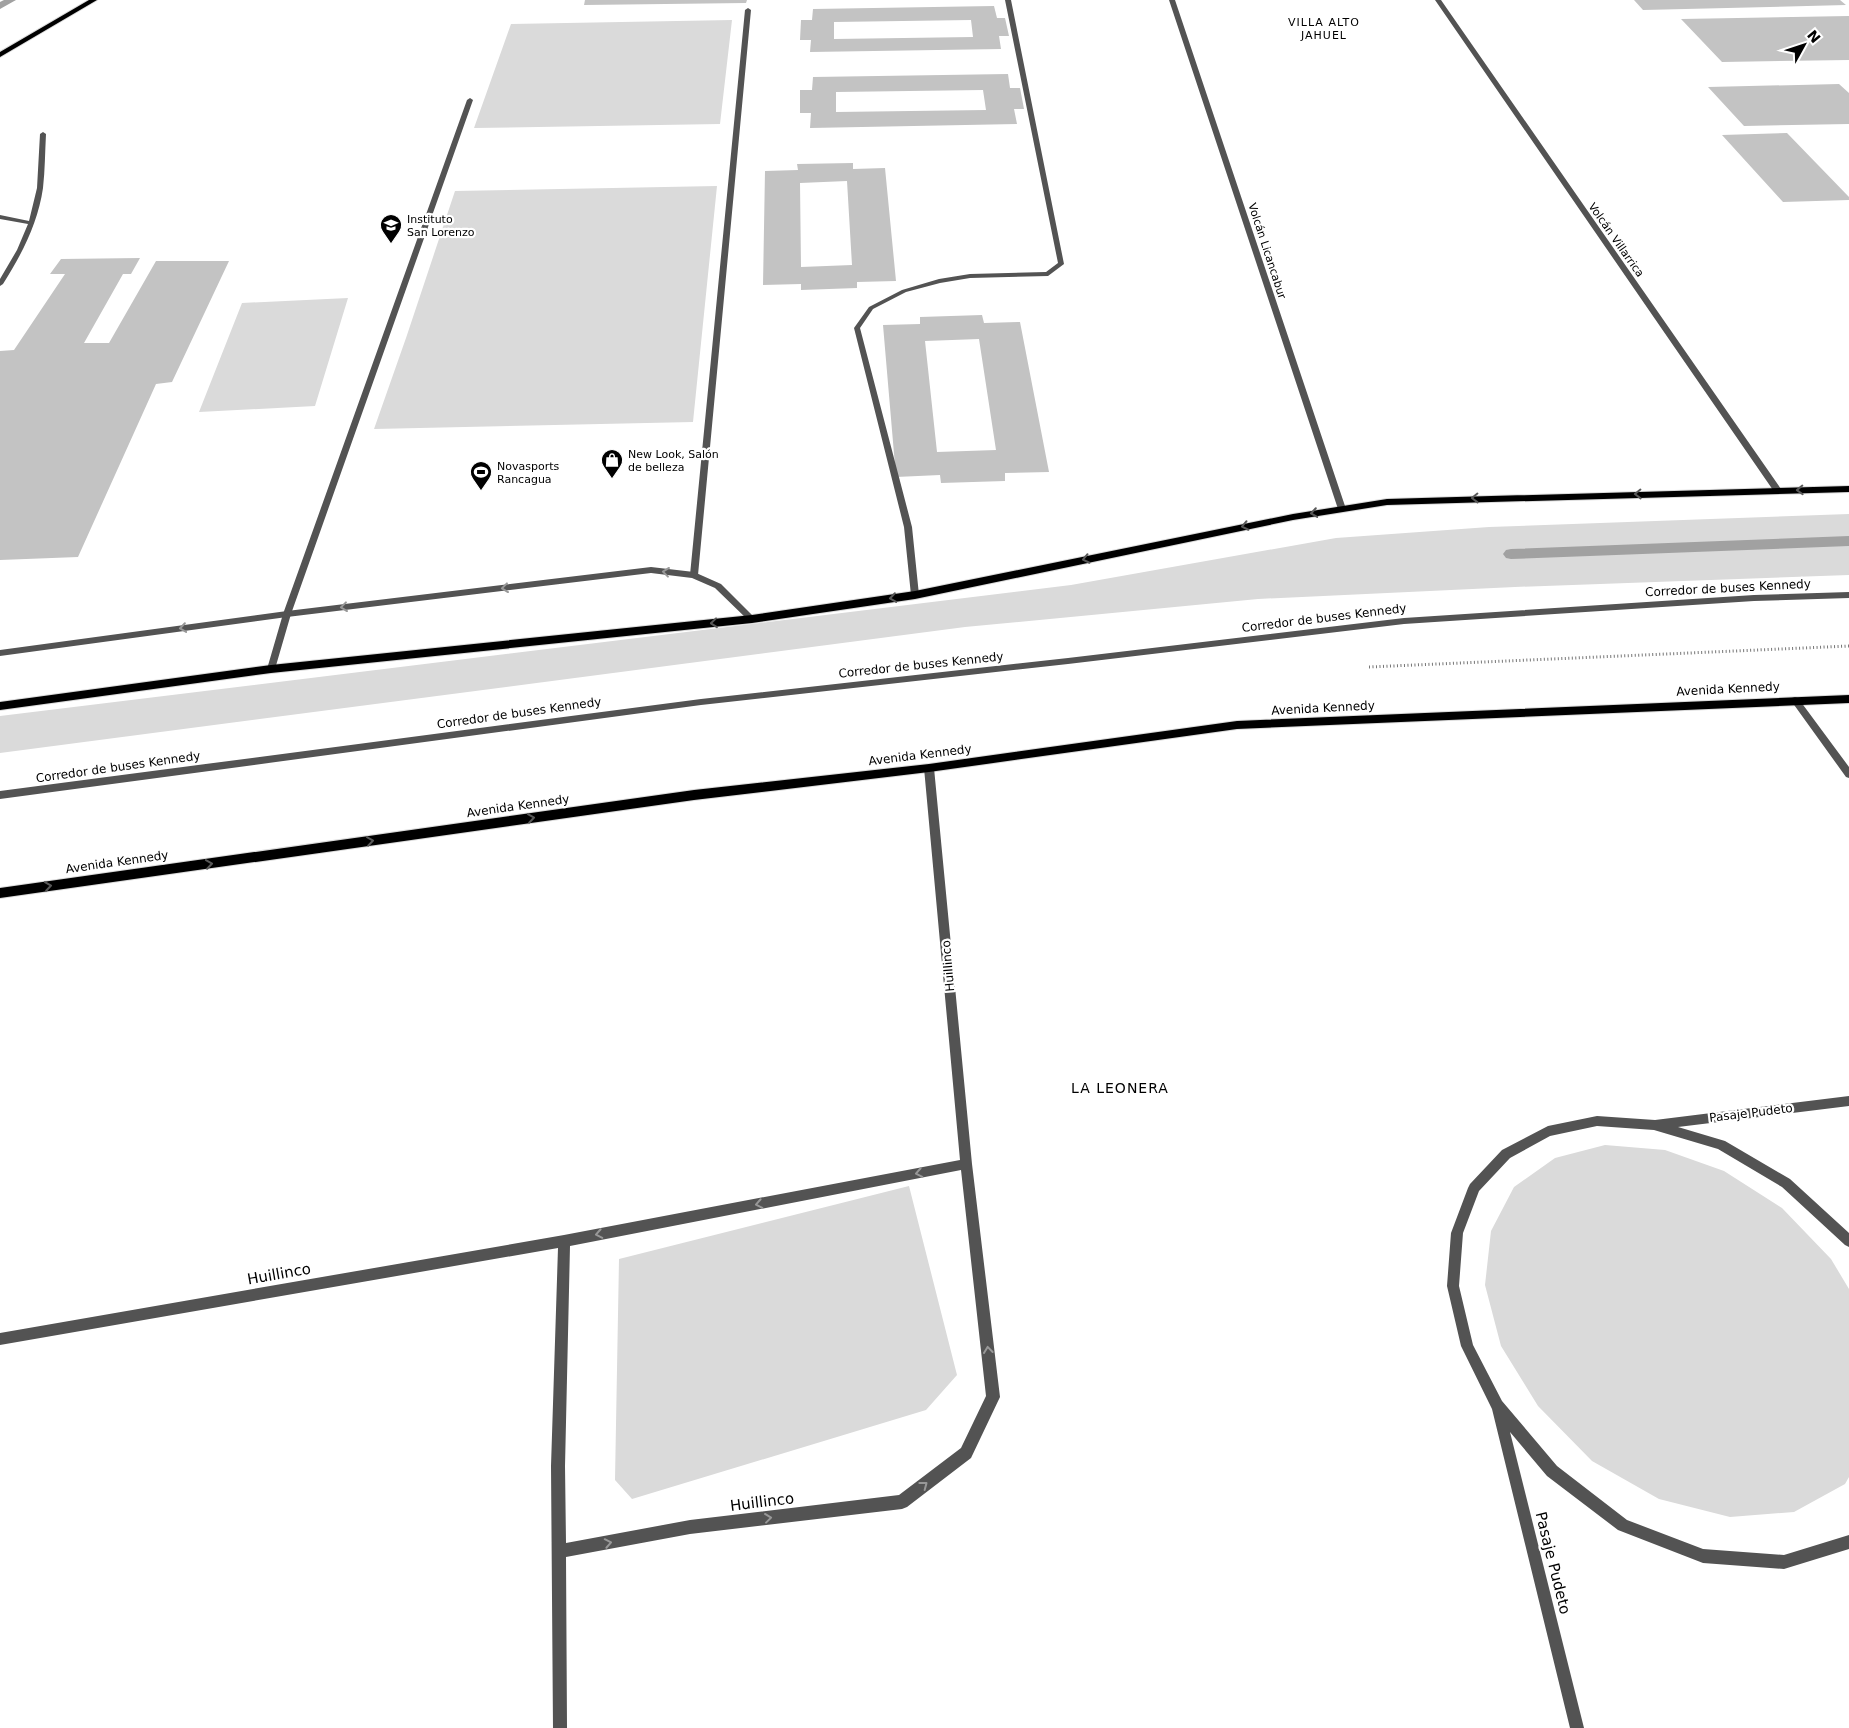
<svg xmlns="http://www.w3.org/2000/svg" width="1849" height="1728" font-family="'DejaVu Sans',sans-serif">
	<rect width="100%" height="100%" fill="#fff"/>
	<path fill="#dadada" d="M732,20L720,124L474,128L511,24Z
		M717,186L693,422L374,429L406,338L455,191Z
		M348,298L315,406L199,412L242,303Z
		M1849,514V575L1515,587L1258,599L965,627L0,753V716L1071,585L1336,538L1489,527Z
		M1605,1145L1665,1150L1724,1171L1782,1208L1831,1259L1849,1289V1477L1845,1484L1794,1512L1730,1517L1659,1499L1592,1461L1538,1406L1501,1346L1485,1285L1491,1231L1514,1187L1555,1158Z
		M909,1186L957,1375L926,1410L632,1499L615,1480L619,1259Z"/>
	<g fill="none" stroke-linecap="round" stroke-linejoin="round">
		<path fill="#a1a1a1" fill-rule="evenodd" d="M4,0H16L0,9V2Z
			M1849,536V546L1511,559L1506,558L1503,554L1506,550L1511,549Z"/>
	</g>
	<path fill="#c3c3c3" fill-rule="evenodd" d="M585,0H747L746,3L584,5Z
		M1634,0H1840L1846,5L1643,10Z
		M994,6L997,18H1005L1009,36H999L1001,49L810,52L811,40H800L801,20H812L813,9ZM971,20L973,37L834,39V22Z
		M1849,16V60L1722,62L1681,19Z
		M1008,74L1010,88H1020L1024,109H1014L1017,124L810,128L811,113H800V90H812L813,77ZM983,90L986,110L836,112V92Z
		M1839,84L1849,93V124L1744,126L1708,87Z
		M1787,133L1849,197V200L1783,202L1722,135Z
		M853,163V169L885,168L896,281L857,282V288L801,290V284L763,285L765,171L798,170L797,164ZM847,181L852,265L801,267L800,183Z
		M140,258L131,274H123L84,343H109L156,261H229L172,382L156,384L78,557L0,560V351L14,350L65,274H50L61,259Z
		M982,315L984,323L1020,322L1049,472L1005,473V481L941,483L940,475L896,477L883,325L920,324V317ZM979,339L996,450L937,452L925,341Z"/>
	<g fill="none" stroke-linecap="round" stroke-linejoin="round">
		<g stroke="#dbdbdb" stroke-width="2">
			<path id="primary" d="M89,0H97L0,57V52Z
				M1849,486V492L1387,505L1293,520L915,599L752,623L271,673L0,710V702L271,665L752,615L915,591L1293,514L1387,499Z
				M1849,695V703L1237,729L929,772L694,800L0,898V888L694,790L929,764L1237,721Z"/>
		</g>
		<path stroke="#757575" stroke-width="3" stroke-dasharray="1 2.5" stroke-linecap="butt" d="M1369,667L1849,646"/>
		<path fill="#535353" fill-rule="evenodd" d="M1005,0H1011L1064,264L1048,276L970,278L940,283L906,292L873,309L860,328L912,527L919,595L915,598L911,595L904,527L854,328L869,307L902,290L939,279L970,274L1046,272L1058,263Z
			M748,8L751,10L698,575L694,578L690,575L745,10Z
			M470,98L473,100L291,614L275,669L271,672L268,671L267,669L283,614L467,100Z
			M43,132L46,134C45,152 45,170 43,188C38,223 22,254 3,284L0,286V279L17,250L28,224L0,219V215L29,221L37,188L40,134Z
			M1849,592V598L1754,601L1404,624L1068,664L701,705L0,799V791L701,699L1068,658L1404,618L1754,595Z"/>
		<path fill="#535353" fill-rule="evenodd" d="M1169,0H1175L1346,509L1345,511H1339L1338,509Z
			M1435,0H1441L1781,489V493H1775Z
			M651,567L694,572L721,584L756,619L755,621H749L715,588L692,578L651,573L287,617L0,656V650L287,611Z
			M1795,697L1798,698L1849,767V778L1846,777L1792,702L1790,700L1792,698Z
			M929,764L934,768L972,1164L1000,1397L971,1458L907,1507L902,1509L690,1534L566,1557L567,1728H553L551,1466L558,1248L0,1345V1333L564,1235L960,1160L924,768ZM961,1170L986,1396L961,1448L899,1495L690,1520L566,1543L565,1466L570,1246Z
			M1849,1096V1106L1678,1127L1725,1141L1790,1179L1849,1233V1247L1845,1245L1782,1187L1718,1149L1654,1130L1597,1126L1550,1136L1510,1158L1479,1191L1463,1233L1459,1286L1473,1345L1502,1401L1557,1466L1627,1520L1703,1549L1784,1555L1849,1535V1549L1784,1569L1703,1563L1618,1530L1547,1476L1510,1432L1584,1728H1570L1492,1409L1461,1346L1447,1286L1451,1233L1468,1188L1470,1184L1502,1150L1548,1126L1597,1116L1655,1120Z"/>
		<use href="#primary" fill="#000" fill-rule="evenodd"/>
	</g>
	<defs><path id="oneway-chevron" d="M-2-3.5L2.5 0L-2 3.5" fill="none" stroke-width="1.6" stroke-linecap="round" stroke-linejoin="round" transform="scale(1.25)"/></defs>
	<g stroke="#595959">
		<use href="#oneway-chevron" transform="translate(1800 490) rotate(178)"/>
		<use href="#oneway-chevron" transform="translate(1638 494) rotate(179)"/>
		<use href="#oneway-chevron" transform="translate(1475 498) rotate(179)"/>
		<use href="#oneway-chevron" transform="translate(1314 513) rotate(171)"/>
		<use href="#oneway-chevron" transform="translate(1245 526) rotate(168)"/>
		<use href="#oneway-chevron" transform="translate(1086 559) rotate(168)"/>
		<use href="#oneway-chevron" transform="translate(893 598) rotate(172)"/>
		<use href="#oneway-chevron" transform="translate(714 623) rotate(174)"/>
		<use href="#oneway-chevron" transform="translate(531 818) rotate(-8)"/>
		<use href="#oneway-chevron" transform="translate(370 841) rotate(-8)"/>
		<use href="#oneway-chevron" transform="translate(209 864) rotate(-8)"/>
		<use href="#oneway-chevron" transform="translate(48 886) rotate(-8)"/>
	</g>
	<g stroke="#989898">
		<use href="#oneway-chevron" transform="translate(666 572) rotate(-173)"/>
		<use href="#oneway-chevron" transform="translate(505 588) rotate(173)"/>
		<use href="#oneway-chevron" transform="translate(344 607) rotate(173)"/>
		<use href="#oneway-chevron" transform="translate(183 628) rotate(172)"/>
		<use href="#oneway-chevron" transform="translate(919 1173) rotate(169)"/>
		<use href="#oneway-chevron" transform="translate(759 1204) rotate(169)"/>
		<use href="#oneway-chevron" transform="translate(599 1234) rotate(169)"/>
		<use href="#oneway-chevron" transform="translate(988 1350) rotate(-97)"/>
		<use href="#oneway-chevron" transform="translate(924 1485) rotate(-37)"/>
		<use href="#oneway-chevron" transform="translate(768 1518) rotate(-7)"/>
		<use href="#oneway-chevron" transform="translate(608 1543) rotate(-11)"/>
	</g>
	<defs>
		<g id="school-pin" transform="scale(1.125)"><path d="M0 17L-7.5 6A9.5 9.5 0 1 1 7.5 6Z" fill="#000" stroke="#fff"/><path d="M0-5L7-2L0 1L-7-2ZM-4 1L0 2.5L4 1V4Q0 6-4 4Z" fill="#fff"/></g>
		<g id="shop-pin" transform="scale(1.125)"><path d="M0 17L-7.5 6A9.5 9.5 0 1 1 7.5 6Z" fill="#000" stroke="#fff"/><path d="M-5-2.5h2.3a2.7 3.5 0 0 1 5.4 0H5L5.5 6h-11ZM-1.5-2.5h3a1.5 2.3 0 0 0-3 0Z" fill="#fff"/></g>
		<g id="stadium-pin" transform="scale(1.125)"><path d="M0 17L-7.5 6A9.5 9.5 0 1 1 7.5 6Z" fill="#000" stroke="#fff"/><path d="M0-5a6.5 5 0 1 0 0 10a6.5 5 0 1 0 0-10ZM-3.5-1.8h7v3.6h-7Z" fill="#fff"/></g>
	</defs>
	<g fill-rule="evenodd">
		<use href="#school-pin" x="391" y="225"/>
		<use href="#shop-pin" x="612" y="460"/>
		<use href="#stadium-pin" x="481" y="472"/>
	</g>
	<g text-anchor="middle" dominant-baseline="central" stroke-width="4.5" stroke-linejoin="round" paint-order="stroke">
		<g font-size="11" letter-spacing="1" fill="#000" stroke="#fff">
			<text x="1324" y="22">VILLA ALTO<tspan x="1324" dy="13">JAHUEL</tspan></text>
		</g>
		<g font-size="11" fill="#000" stroke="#fff" text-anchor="start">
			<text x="407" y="219">Instituto<tspan x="407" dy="13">San Lorenzo</tspan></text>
			<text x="628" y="454">New Look, Salón<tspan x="628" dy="13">de belleza</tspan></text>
			<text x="497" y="466">Novasports<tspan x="497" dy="13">Rancagua</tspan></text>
		</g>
		<g font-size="11" fill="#000" stroke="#fff">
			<text transform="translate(1616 240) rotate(55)">Volcán Villarrica</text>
			<text transform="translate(1267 251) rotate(72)">Volcán Licancabur</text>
		</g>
		<g font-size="12" fill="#000" stroke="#fff">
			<text transform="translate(1728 588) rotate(-3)">Corredor de buses Kennedy</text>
			<text transform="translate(1324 618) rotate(-7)">Corredor de buses Kennedy</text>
			<text transform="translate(921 665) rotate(-6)">Corredor de buses Kennedy</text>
			<text transform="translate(1728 689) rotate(-3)">Avenida Kennedy</text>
			<text transform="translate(1323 708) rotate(-3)">Avenida Kennedy</text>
			<text transform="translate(519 713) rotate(-8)">Corredor de buses Kennedy</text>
			<text transform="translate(920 755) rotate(-7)">Avenida Kennedy</text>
			<text transform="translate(118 767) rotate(-8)">Corredor de buses Kennedy</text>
			<text transform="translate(518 806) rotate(-8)">Avenida Kennedy</text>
			<text transform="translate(117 862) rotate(-8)">Avenida Kennedy</text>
			<text transform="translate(948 966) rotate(-95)">Huillinco</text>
			<text transform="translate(1751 1113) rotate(-7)">Pasaje Pudeto</text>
		</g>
		<g font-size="14" letter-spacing="1" fill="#000" stroke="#fff">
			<text x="1120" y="1088">LA LEONERA</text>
		</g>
		<g font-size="15" fill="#000" stroke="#fff">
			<text transform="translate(279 1274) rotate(-10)">Huillinco</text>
			<text transform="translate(762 1502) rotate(-7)">Huillinco</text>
			<text transform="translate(1553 1563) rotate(76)">Pasaje Pudeto</text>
		</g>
	</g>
	<g transform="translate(1804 45) rotate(50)" stroke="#ffffff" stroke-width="4" paint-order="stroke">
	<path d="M0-4L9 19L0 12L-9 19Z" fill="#000000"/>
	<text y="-8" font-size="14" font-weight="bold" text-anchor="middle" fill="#000000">N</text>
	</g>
</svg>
